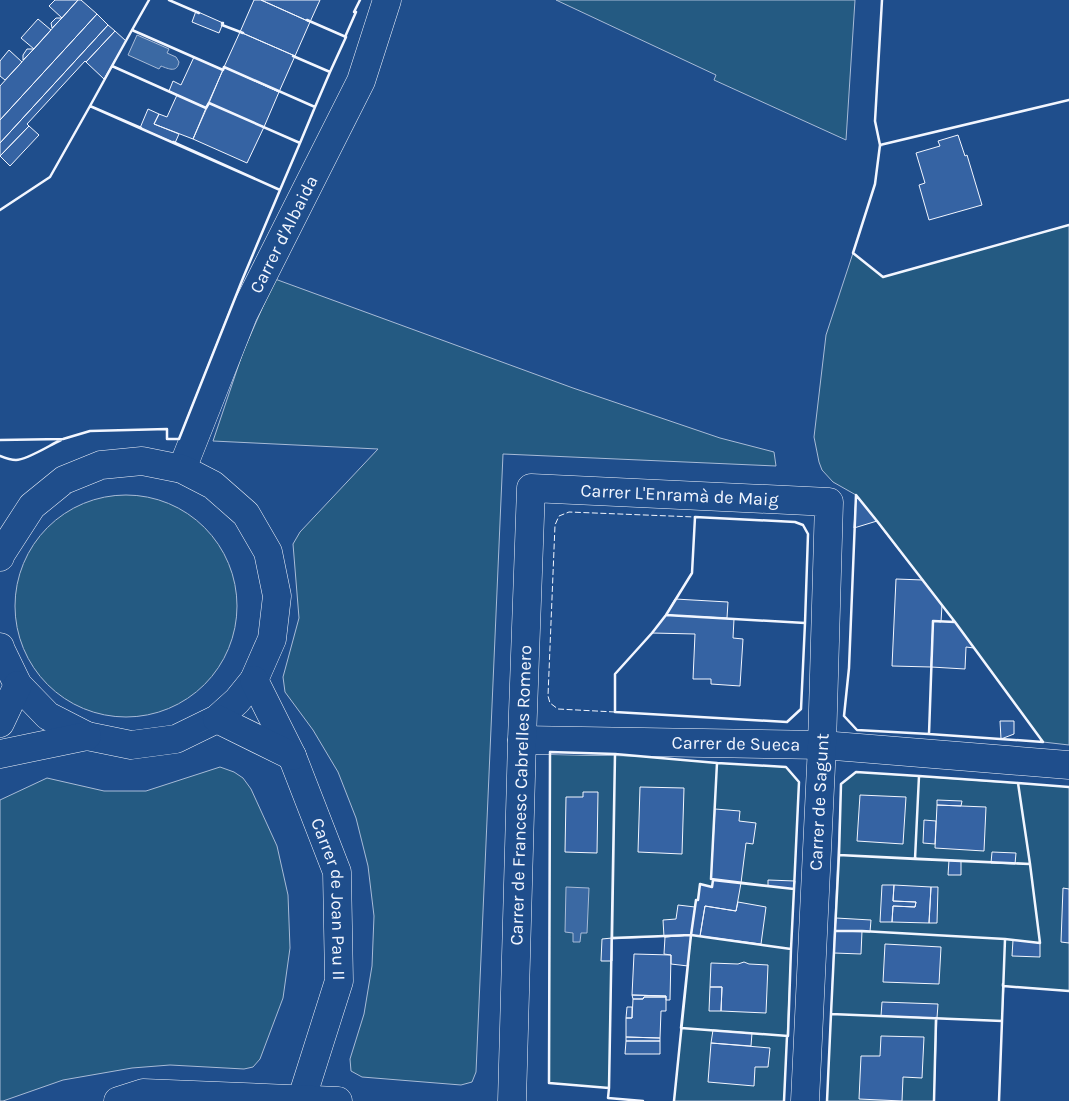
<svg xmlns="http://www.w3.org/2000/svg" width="1069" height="1101" font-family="Karla,sans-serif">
	<rect width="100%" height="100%" fill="#1f4e8c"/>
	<path fill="#245a82" stroke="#a8bbd7" d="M556,0H855L846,140L714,80L716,75Z
		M1069,225V745L1043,742L955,622L856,495L833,482L822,470L819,462L814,437L826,335L853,253L883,277Z
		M275,279L573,388L720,438L774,452L776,466L503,454L476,1072L472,1082L461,1085L362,1077L351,1071L350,1059L364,1014L372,966L374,916L368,866L356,818L338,772L313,730L285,692L283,677L299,618L293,544L300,532L378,449L213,441L243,352Z
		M15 606a111 111 0 1 1 222 0a111 111 0 1 1-222 0Z
		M550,752L615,754L717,763L786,767L799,782L784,1101H674L691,935L612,939L609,1088L549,1083Z
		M220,767L234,772L243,778L251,789L277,846L288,895L290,948L283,998L260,1059L253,1067L244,1069L170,1065L132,1068L63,1080L3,1101H0V800L47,778L104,791H146Z
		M856,772L1069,787V991L1004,986L1002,1021L937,1018L934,1101H827L841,784Z"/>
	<path fill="#3b69a3" stroke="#a8bbd7" d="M137,35L169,49L167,53L176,57L179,62C177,73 169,69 161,66L159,69L128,55Z
		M566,887L589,888L587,933H581L580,942H573V933L565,932Z"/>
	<path fill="#3563a3" stroke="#f2f6ff" d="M55,0H78L62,18L49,6Z
		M78,0H81L97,14L0,120V86Z
		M254,0H261L310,22L295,56L240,32Z
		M261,0H320L310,22Z
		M196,11L223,23L219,33L192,22Z
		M97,14L108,25L0,143V120Z
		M56,18H62L52,28L51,23Z
		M38,19L51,30L34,49L21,38Z
		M108,25L115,31L86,62L85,61L27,124L29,126L0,156V143Z
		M115,31L126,41L104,79L86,62Z
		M240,32L295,56L279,92L224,67Z
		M27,49H34L23,60V55Z
		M9,50L22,62L5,80L0,76V61Z
		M194,57L223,70L206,108L169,91L173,81L181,85Z
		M224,67L279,92L264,127L209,103Z
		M177,95L206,108L193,139L154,124L159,114L167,117Z
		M209,103L264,127L247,163L193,139Z
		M148,109L159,114L154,124L179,134L175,143L140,128Z
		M29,126L39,135L10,166L0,156Z
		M958,135L965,156L967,155L982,205L929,220L919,185L925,183L916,153L940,146L938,141Z
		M856,495L877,521L854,528Z
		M896,579L923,580L942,605L941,622L933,621L931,667L892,666Z
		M675,599L728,602L727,618L666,615Z
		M666,615L734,619L733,638L743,639L740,686L711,684V679H693L695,634L652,633Z
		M933,621L955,622L974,648L966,647L965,669L931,667Z
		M1000,721H1014V734L1001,739Z
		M640,787L684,788L682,854L638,852Z
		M583,792H598L597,853L565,852L566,797H583Z
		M860,795L906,797L903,844L857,841Z
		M937,800L962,801L961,806L937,805Z
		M937,805L986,807L984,851L935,848Z
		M715,809L740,811L739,821L756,823L753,844L746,843L741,883L711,879Z
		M924,820L936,821L935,844L923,843Z
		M992,852L1016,853L1015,864L991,863Z
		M949,860L961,861V875H948Z
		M713,880L741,883L736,911L705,906L700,936L691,935L696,900H698L700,884L712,887Z
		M768,880L795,881L794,889L768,886Z
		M882,885H894L893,901L916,902L915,907L893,906L892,922H880Z
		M894,885L931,887L929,923L892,922L893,906L915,907L916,902L893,901Z
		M931,887H938L937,923H929Z
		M1063,888L1069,889V943L1061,942Z
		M738,902L766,907L761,944L700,936L705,906L736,911Z
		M678,905L695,907L691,935L664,937L663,920L676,919Z
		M836,918L871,920L870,932L835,931Z
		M835,931H862L861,954L834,953Z
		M691,935L688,966L671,964V955L664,954L665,937Z
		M612,938V961H601L602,939Z
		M1013,940L1040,943V957L1012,956Z
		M885,944L941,947L939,984L883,982Z
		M634,954L671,955L670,1000H666V996L632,995Z
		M744,962L749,964L768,965L766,1013L721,1011L722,987H710L711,963L738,964Z
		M710,987H722L721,1011H709Z
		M632,995L666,996V997H644L643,999H633Z
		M644,997H666V1011H661L660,1038L626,1037V1018H632L633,999H643Z
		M882,1002L938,1004L937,1018L881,1016Z
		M627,1007H632V1018H626Z
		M713,1030L752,1033L751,1046L711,1043Z
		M881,1036L924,1037L922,1078L903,1077L902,1101L859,1099L861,1056H880Z
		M626,1037L660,1038V1041H626Z
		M626,1041H660V1054H625Z
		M711,1043L770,1048L768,1067H755L754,1086L708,1082Z"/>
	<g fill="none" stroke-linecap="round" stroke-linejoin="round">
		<g stroke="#f2f6ff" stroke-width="29">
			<g id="minor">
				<path id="s1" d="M182,469L243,315L361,81L387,0"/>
				<path d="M0,557L1,554L32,506L64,480L101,465L142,461L182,469L213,485L246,514L268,552L277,596L272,639L254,680L237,701L217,719L176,739L131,745L87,736L48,716L18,685L1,650L0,647"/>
				<path id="s2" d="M254,680L292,756L337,872L339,981L301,1101"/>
				<path d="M217,719L292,756"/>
				<path d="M0,723L18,685"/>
				<path id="s3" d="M522,740L822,745L1069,765"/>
				<path d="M0,754L87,736"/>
				<path d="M118,1101L143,1093L338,1101"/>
				<path id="s4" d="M512,1101L522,740L531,488L829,502L822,745L805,1101"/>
			</g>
		</g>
		<use href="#minor" stroke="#1f4e8c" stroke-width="28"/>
		<path stroke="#f2f6ff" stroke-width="1" stroke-dasharray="6 2.5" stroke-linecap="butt" d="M615,712L558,709L550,703L548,696L555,525L559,516L569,512L695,517"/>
		<path stroke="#f2f6ff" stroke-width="2.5" d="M169,0L199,13
			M307,20L346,37L330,72L328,71
			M222,23H223L222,25L243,33
			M132,30L223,70L224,67L315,107L300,143L209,103L206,108L112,66Z
			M133,30H132L149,0
			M345,37L356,12H354L360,0
			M293,56L330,72L315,107H314
			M112,66L206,108L209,103L300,143L280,190L90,106Z
			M1069,100L880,145L875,184L853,253L883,277L1069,225
			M882,145H880L875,121L882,0
			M0,210L50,177L90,106L141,128
			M0,440L63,439L90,431L167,429V439H179L243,278L280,190L173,142
			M0,456C5,458 10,460 16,460C27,460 50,445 61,440
			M856,495L877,521L955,622L933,621L929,734L857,730L844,716L849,668Z
			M695,517L795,522L803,525L808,534L805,623L666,615L692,573Z
			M666,615L805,623L801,709L787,722L615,712V674L652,633Z
			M933,621L955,622L1043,742L929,734Z
			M550,752L615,754L609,1088L549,1083Z
			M615,754L717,763L711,879L713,880L712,887L700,884L698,900H696L691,935L612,938Z
			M717,763L786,767L799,782L794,889L711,879Z
			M856,772L919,776L915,859L839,855L841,784Z
			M919,776L1018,783L1030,864L915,859Z
			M1018,784V783L1069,787
			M839,855L1030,864L1040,943L1005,939L862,931H835Z
			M713,880L794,889L791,949L691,935L696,900H698L700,884L712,887Z
			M835,931H862L1005,939L1002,1021L831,1014Z
			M691,935L791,949L788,1036L681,1028Z
			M1003,984V986L1069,991
			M609,1088L608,1098L643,1101
			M674,1101L688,964
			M784,1101L787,1036
			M827,1101L831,1014
			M934,1101L936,1018
			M999,1101L1002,1021H1001"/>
	</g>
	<g text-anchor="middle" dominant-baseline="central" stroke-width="4" stroke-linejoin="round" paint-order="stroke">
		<g font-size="18" fill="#f2f6ff" stroke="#1f4e8c">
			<text stroke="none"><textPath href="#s1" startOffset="256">Carrer d'Albaida</textPath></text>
			<text stroke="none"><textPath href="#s4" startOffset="762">Carrer L'Enramà de Maig</textPath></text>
			<text stroke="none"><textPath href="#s3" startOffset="214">Carrer de Sueca</textPath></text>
			<text stroke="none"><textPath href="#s4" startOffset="306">Carrer de Francesc Cabrelles Romero</textPath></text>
			<text transform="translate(819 802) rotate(-87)">Carrer de Sagunt</text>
			<text stroke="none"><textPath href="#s2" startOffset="235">Carrer de Joan Pau II</textPath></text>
		</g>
	</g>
</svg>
